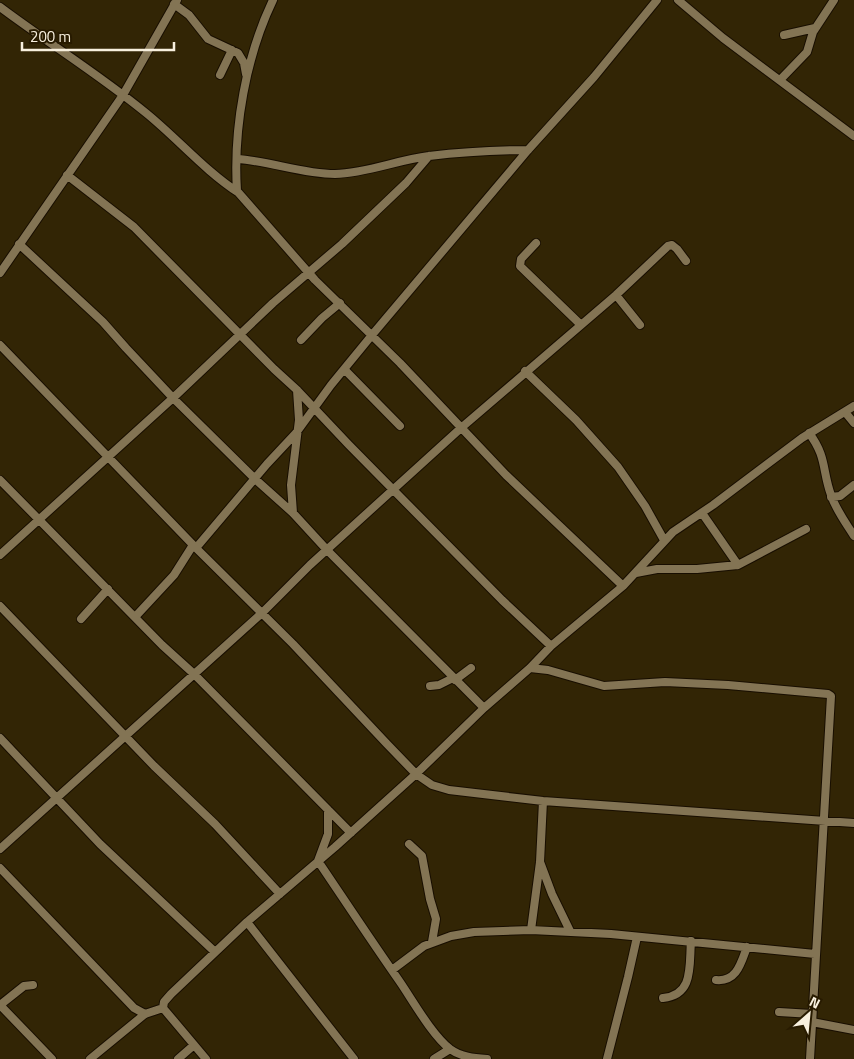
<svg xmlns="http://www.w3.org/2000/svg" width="854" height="1059" font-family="'Titillium Web',sans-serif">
	<rect width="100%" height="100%" fill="#322505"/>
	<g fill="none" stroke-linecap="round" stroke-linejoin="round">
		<g stroke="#180e00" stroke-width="10">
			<path id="minor" d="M273,0C246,56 233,129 237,191L315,280L400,363L506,475L623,586
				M678,0L723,38L854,136
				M174,4L189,15L208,39L238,53L244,63L246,74
				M0,7C48,43 100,75 146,113C178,139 205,171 239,193
				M784,35L815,28
				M220,75L232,50
				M780,80L807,52L813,32L834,0
				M237,159C270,161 302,174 335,174C367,173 397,160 429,156C461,152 495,150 528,150
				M67,175L134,227L274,369L297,390L349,445L502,600L551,646
				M536,243L521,259L520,266L580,324
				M19,244L103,322L126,348L173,398L255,479L293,513L327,550L484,708
				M0,273L123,95L177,0
				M616,295L640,325
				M301,340L322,318L340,303
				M0,345L196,548L293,644L387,744L416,774L432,785L449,790L543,801L854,823
				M344,369L400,426
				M525,371L576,420L618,467L645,506L664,540
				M845,412L854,423
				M809,433C827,457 822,470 831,495C836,510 846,523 854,536
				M0,480L162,645L194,674L351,833
				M831,497L840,496L854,485
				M293,513L291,485L299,420L297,390
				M702,513L738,565
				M196,548L267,464L296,433L331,385L372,335L528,150L594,77L657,0
				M0,555L173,398L273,303L342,244L406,183L429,156
				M636,573L657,569H697L738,565L806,529
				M0,606L154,766L215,824L280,894
				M135,617L174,575L193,545
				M81,619L108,589
				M530,668L548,670L604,686L665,682L728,685L828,694L831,696L810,1059
				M455,680L471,668
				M430,686L439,685L453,678
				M0,738L100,844L215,952
				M328,810V834L318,861C345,901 372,942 400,982C413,1001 432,1035 450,1049C461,1057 474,1058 487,1059
				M409,844L422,856L430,899L436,919L432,942
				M0,849L262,613L310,565L461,428L616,295L668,246L672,245L677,249L686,261
				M540,862L552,894L570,931
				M0,868L134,1008L145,1014
				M247,922L354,1059
				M531,930L540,862L543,801
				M392,970L424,946L451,936L474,932L531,930L611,934L815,954
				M716,980C737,982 741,963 747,947
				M663,998C694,995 689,966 691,941
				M0,1005L52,1059
				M0,1005L24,986L33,985
				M779,1012L812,1014
				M812,1022L854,1030
				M90,1059L145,1014L163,1008
				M178,1059L194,1045
				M206,1059L163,1008L164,1002L171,994L247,922L335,847L416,774L484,708L530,668L551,646L623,586L673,532L713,505L802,438L854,406
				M434,1059L450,1049
				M607,1059L628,977L637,937"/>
		</g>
		<use href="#minor" stroke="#837454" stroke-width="8"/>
	</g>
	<g transform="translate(809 1014) rotate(27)" stroke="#281b00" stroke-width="4" paint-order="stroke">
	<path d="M0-4L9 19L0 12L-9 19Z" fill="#f8f0de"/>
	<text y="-8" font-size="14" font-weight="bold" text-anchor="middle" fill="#f8f0de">N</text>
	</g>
	<path d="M22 42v8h152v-8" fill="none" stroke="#f8f0de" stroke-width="2.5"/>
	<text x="30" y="42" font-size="15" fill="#f8f0de" stroke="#281b00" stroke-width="4" paint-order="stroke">200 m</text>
</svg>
